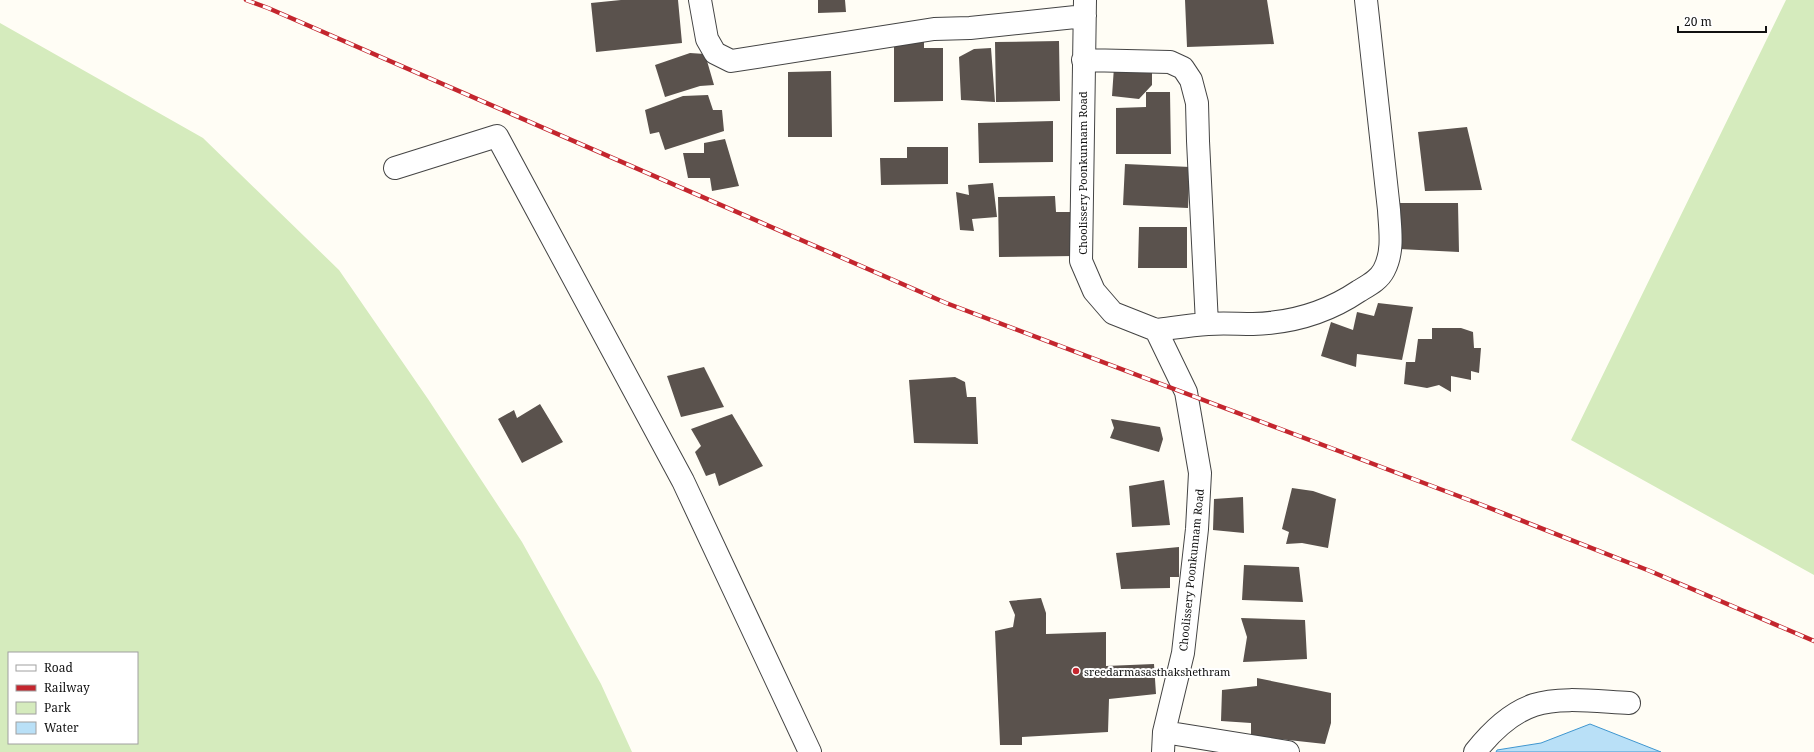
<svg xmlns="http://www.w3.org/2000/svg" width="1814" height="752" font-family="'Noto Serif',serif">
	<rect width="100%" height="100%" fill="#fffdf5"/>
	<path fill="#d5ebbd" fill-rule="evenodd" d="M1786,0H1814V575L1571,440Z
		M0,23L203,138L339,270L428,399L522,542L601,684L632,752H0ZM9,653H137V743H9Z"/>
	<path fill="#b9e0f7" stroke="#3f96cf" d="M1590,724L1661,752H1496L1497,750L1541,743Z"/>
	<path fill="#5a524d" d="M621,0H678L682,43L596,52L591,3Z
		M818,0H845L846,12L818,13Z
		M1185,0H1267L1274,44L1187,47Z
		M924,39V48H943V101L894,102V40Z
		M1059,41L1060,101L996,102L995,42Z
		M991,48L995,102L961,100L959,57L974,49Z
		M690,53L705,54L714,85L700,86L665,97L655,65Z
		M1114,67L1152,69V85L1139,99L1112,96Z
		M831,71L832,137H788V72Z
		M1146,92H1170L1171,154H1116V108L1146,107Z
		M708,95L713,110H722L724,131L665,150L659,132L650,134L645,110L683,96Z
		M1053,121V162L979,163L978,123Z
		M1467,127L1482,190L1425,191L1418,132Z
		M725,139L739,186L712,191L710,178H688L683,153H704V143Z
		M907,147H948V184L881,185L880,158H907Z
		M1125,164L1190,167L1188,208L1123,205Z
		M993,183L997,217L972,219L974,231L960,230L956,192L969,195L968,185Z
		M1055,196L1056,212H1074L1075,256L999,257L998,197Z
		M1397,203H1458L1459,252L1399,249Z
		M1139,227H1187V268H1138Z
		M1378,303L1413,307L1402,360L1357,354L1356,367L1321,356L1331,322L1353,330L1357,312L1374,316Z
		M1432,328H1461L1473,332L1474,348H1481L1479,373L1471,371V380L1451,376V392L1439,385L1427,388L1404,384L1406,362H1415L1418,339H1432Z
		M704,367L724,407L681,417L667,376Z
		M955,377L965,382L967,397H976L978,444L914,443L909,380Z
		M540,404L563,442L522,463L498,419L514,410L517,418Z
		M732,414L763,466L719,486L715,473L706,476L695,452L701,446L691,429Z
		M1111,419L1160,427L1163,439L1159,452L1110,438L1114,428Z
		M1164,480L1170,525L1132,527L1129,486Z
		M1292,488L1313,491L1336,499L1328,548L1302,543L1286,544L1289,532L1282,529Z
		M1243,497L1244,533L1213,530L1214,499Z
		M1179,547V577H1170V588L1121,589L1116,553Z
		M1244,565L1299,567L1303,602L1242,600Z
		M1041,598L1046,613V634L1106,632V666L1154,664L1156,694L1109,699L1108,732L1022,737V745H1000L995,631L1013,627L1015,615L1009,601Z
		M1241,618L1305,620L1307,659L1243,662L1247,637Z
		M1257,678L1331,693V723L1325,744L1251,736V723L1221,721L1222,690L1257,686Z"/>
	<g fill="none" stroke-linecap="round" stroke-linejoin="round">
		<g stroke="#444" stroke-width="24">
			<path id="minor" d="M700,0L707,39L715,53L731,61L934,29L970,28L1085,16
				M1085,0L1081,261L1094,291L1113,313L1156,330L1186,392L1200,473L1197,529L1183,653L1164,732L1163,752
				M1083,60L1170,62L1183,68L1191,80L1197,103L1198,141L1207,324
				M395,168L497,136L683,481L810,752
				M1156,330C1173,328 1191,325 1208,324C1223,323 1238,324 1253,324C1291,323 1328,312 1359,291C1369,285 1379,280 1384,270C1394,251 1390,229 1389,210L1366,0
				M1164,732L1288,752
				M1475,752C1490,733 1510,713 1534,705C1560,696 1602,702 1629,703"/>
		</g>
		<use href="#minor" stroke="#fff" stroke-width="22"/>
		<g stroke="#c4262e" stroke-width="4.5">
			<path id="rail" d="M246,0L268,8L946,303L1477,503L1650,571L1814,641"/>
		</g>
		<use href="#rail" stroke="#fff" stroke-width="3" stroke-dasharray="9" stroke-linecap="butt"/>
	</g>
	<circle fill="#c4262e" stroke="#fff" stroke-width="1.5" cx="1076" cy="671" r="4"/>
	<g text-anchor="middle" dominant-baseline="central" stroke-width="4" stroke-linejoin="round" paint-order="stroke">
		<g font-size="11" fill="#111" stroke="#fff">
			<text transform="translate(1082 173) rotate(-90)">Choolissery Poonkunnam Road</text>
			<text transform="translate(1191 570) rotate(-84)">Choolissery Poonkunnam Road</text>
		</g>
		<g font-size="11" fill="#111" stroke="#fff" text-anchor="start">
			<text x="1084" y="671">sreedarmasasthakshethram</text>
		</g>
	</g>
	<rect x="8" y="652" width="130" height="92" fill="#ffffff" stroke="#a0a0a0"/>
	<rect x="16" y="665" width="20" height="6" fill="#ffffff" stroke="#a0a0a0"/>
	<text x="44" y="672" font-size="12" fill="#111111">Road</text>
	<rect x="16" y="685" width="20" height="6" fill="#c4262e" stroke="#a0a0a0"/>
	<text x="44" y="692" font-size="12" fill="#111111">Railway</text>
	<rect x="16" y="702" width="20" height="12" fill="#d5ebbd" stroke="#a0a0a0"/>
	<text x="44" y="712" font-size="12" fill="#111111">Park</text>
	<rect x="16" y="722" width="20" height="12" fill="#b9e0f7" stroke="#a0a0a0"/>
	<text x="44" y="732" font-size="12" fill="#111111">Water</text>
	<path d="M1678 26v6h88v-6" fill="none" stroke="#111111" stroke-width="2"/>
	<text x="1684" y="26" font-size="12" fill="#111111" stroke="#ffffff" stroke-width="3" paint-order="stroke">20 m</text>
</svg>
